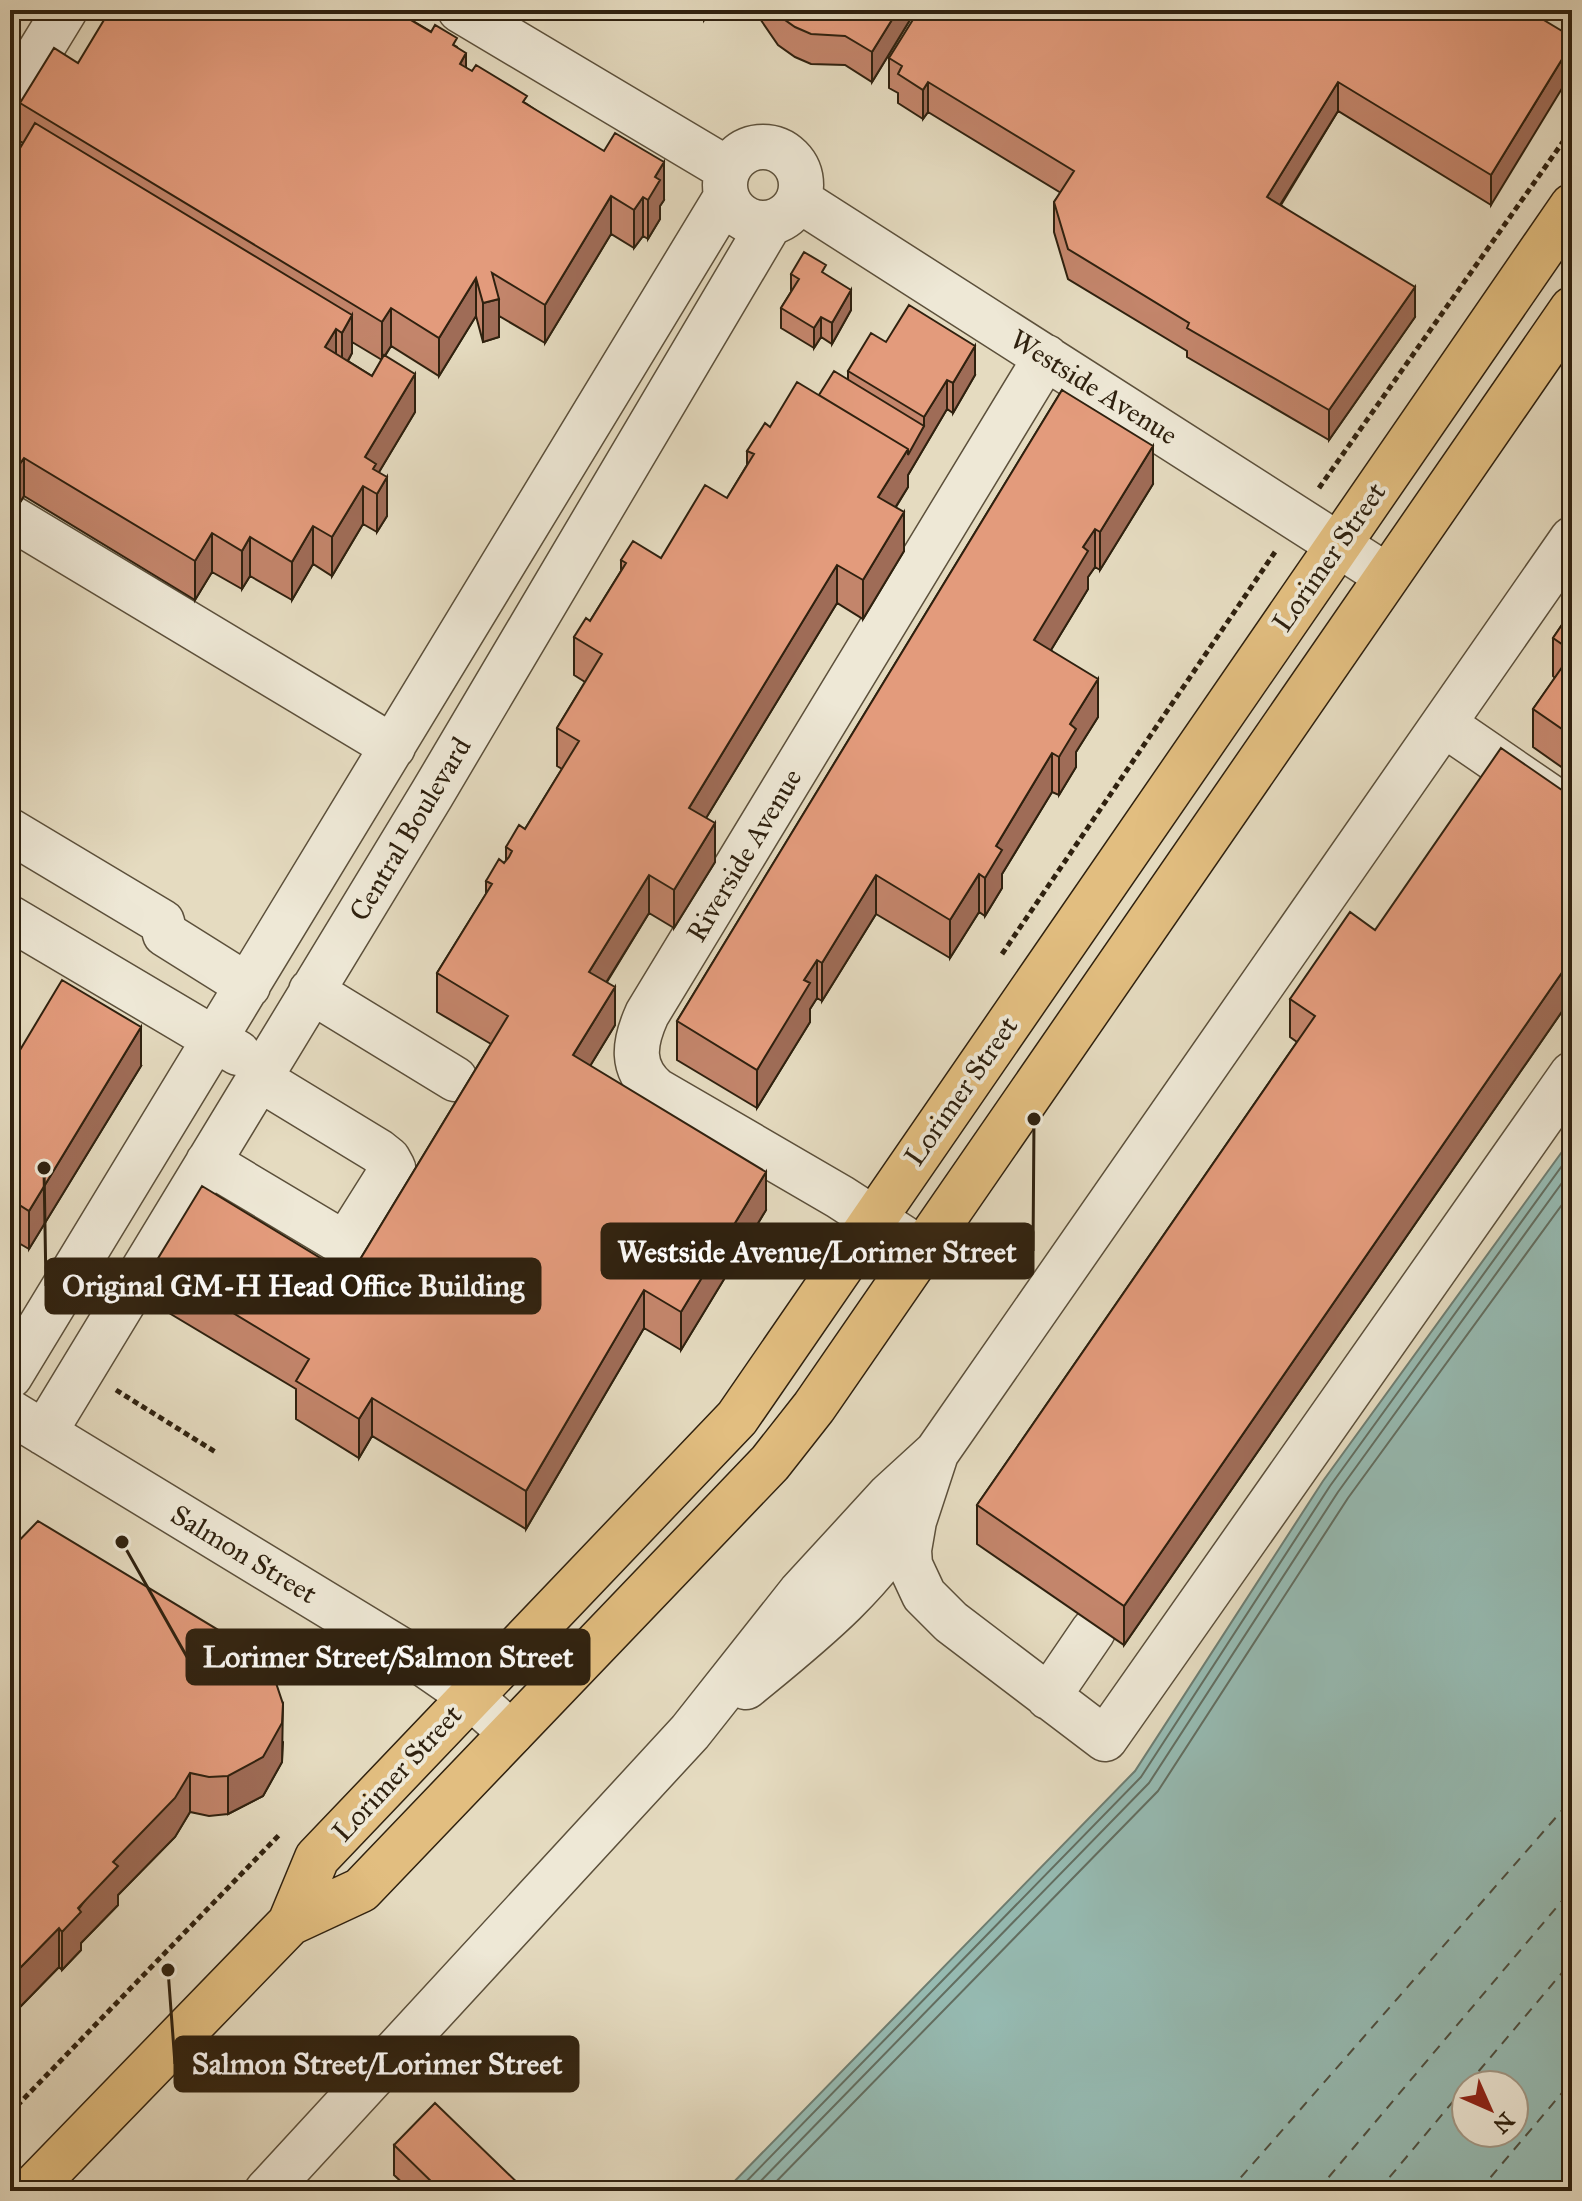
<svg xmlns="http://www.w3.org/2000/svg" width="1582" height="2201" font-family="'IM FELL Great Primer',serif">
	<rect width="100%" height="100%" fill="#e5dbc0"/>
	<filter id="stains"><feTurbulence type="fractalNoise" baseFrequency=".0025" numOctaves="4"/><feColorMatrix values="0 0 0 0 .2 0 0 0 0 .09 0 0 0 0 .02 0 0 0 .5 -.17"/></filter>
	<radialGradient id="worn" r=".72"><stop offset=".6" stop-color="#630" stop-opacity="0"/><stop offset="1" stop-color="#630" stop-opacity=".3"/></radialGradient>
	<path fill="#96bbb3" stroke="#6d7d71" stroke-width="2" fill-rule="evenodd" d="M1572,1138V2191H725L1135,1771L1323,1481ZM1466,2085H1514V2133H1466Z"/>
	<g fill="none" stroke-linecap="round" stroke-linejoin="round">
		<path stroke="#626e61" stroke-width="2" d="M737,2191L1141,1777L1330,1486L1572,1152
			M751,2191L1149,1783L1338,1492L1572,1169
			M767,2191L1158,1791L1348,1498L1572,1191"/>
		<path stroke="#4e4f40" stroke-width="2" stroke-dasharray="10 8" stroke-linecap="butt" d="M1467,2085L1572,1961
			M1229,2191L1572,1799
			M1317,2191L1572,1889
			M1378,2191L1466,2086
			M1479,2191L1572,2081"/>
		<g stroke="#5c503b" stroke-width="47">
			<path id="minor" d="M460,10L727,169
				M10,100L65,10
				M725 185a38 38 0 1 1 76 0a38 38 0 1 1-76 0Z
				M799,200L1387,576
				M10,517L393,747
				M1445,725L1572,812
				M10,831L162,922L165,934L248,986
				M10,918L238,1053
				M311,991L455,1079
				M208,1162L340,1241H347L393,1168L388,1159L378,1151L258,1078
				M922,1250L840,1197L656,1090C630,1068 634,1043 647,1014L1046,357
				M10,1376L726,197
				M10,1412L421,1662L470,1696L511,1733
				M44,1433L432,794L770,223
				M936,1454L914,1521L909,1550L910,1565L924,1595L951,1622L1105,1739L1572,1074
				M746,1687C807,1637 875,1584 914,1513
				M1048,1697L1093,1631
				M267,2191L690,1732L800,1593L890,1495L937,1452L1572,539"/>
		</g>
		<g stroke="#2f210f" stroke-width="47">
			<path id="major" d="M290,1923L317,1858L737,1418L1572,206
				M30,2191L290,1923L361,1890L770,1463L814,1407L1572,309"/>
		</g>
		<path stroke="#2f210f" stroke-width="5" stroke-dasharray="6 4" stroke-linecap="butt" d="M1319,488L1572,129
			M1002,954L1275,552
			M116,1390L217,1453
			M10,2113L281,1833"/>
		<use href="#minor" stroke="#eee8d6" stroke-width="44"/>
		<use href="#major" stroke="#e2be80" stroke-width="44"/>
	</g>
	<path fill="#c3856b" stroke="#2f210f" stroke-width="2" fill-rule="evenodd" d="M688,10H710L704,20Z
		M754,10H916L872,82L845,65L811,64L795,57L778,45Z
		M1527,10L1491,205L1338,111L1281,205L1415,317L1329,440L1187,357V351L1068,279L1054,232V202L1061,193L928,112L923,119L898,103V93L889,88V58Z
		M408,18L457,47L466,68L527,104L664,200L660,206V219L648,239L643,236L634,248L611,234L545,343L499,316V337L483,342L476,316L439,376L391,346L385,356L415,412L379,472L387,516L377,532L363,524L332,576L313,564L292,600L250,576L242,589L212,572L195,600L24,496L19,504L10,498V165L23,143L20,141V103L78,63ZM352,342L382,360L372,376L348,361L352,353Z
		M791,274L826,275L851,310L832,344L821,337L814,348L781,328V308L791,292Z
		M886,342L975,375L953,413L947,409L908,475V487L896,507L904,551L863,619L837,603L706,818L715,862L674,928L649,913L607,982L615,1025L590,1066L766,1210L681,1350L644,1328L526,1529L372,1436L359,1458L296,1419V1389L154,1304V1265L350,1276L491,1044L437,1012V973L486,894V881L506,861V847L525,829L562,769L557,766V728L585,682L574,675V637L590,621L621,571V560L661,558L727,498L747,465V451L770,427L819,395L848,380V371Z
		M1062,390L1153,484L1100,570L1095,567L1088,577V589L1051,650L1098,717L1076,752V767L1059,795L1052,792L1002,874V888L985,916L979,912L950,958L876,914L822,1001L817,998L810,1009V1022L757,1108L677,1060V1021Z
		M1572,610V782L1567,779V771L1533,747V709L1555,678L1553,676V638Z
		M1572,797V997L1124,1645L977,1544V1505L1297,1042L1290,1037V999L1375,930Z
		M10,1057L14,1060L141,1066L29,1249L10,1238Z
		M10,1550L283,1742L282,1762L263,1796L228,1814L209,1816L190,1812L175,1837L118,1895V1905L81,1943V1950L62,1970L59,1967L20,2007L16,2003Z
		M394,2145L526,2191H411L394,2175Z"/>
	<path fill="#9f6c57" stroke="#2f210f" stroke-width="2" d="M704,10H710L704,20Z
		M898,10H916L872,82V52Z
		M1572,43V72L1491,205V175Z
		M466,53V91L460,64Z
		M928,82V112L923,119V90Z
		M1338,82V111L1267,226V197Z
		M664,162V200L660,206V219L648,239V200L655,177Z
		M611,196V234L545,343V305Z
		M643,197V236L634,248V210Z
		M476,278V316L439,376V338Z
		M1415,287V317L1329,440V410Z
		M851,290V310L832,344V323Z
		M499,299V337L483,342V303Z
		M391,308V346L382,360V322Z
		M352,315V353L342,371V333Z
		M821,317V337L814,348V328Z
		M336,329V367L325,347Z
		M975,346V375L953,413V383Z
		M415,374V412L376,477L365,457Z
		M947,380V409L908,475V487L878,535V497L908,449L924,426V417Z
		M1153,446V484L1100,570V532Z
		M24,458V496L19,504V465Z
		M387,477V516L377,532V494Z
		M363,486V524L332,576V537Z
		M904,512V551L863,619V580Z
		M313,526V564L292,600V562Z
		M1095,529V567L1088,577V589L1034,678V640L1083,547Z
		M212,533V572L195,600V561Z
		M250,537V576L242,589V551Z
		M837,565V603L689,846V808Z
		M1098,679V717L1076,752V767L1059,795V757L1070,724Z
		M1052,753V792L1002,874V888L985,916V878L996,846Z
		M715,823V862L674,928V890Z
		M979,874V912L950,958V920Z
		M649,875V913L589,1010V972Z
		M876,875V914L822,1001V963Z
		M1572,958V997L1124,1645V1606Z
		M817,960V998L810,1009V1022L757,1108V1070L804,980Z
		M615,987V1025L573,1094V1055Z
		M141,1027V1066L29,1249V1211Z
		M766,1172V1210L681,1350V1312Z
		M644,1290V1328L526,1529V1491Z
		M372,1398V1436L359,1458V1419Z
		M283,1704L282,1762L263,1796L228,1814V1776Z
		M190,1773V1812L175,1837L118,1895V1905L81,1943V1950L62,1970V1932L113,1862Z
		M59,1928V1967L20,2007V1968Z
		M16,1965V2003L10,2009V1971Z"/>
	<path fill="#e39b7c" stroke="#2f210f" stroke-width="2" d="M110,10H408L404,16L431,32L435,25L457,38L453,45L466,53L460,64L472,71L476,65L527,96L523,102L604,151L615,133L664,162L655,177L660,180L648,200L643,197L634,210L611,196L545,305L492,273L499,299L483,303L476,278L439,338L391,308L382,322L20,103L54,48L78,63Z
		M775,10H898L872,52L845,36L811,34L795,27L778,15Z
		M919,10H1527L1572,37V43L1491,175L1338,82L1267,197L1415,287L1329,410L1187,328L1189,323L1068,249L1054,202L1074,171L928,82L923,90L898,74L902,66L889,58Z
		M35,123L352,315L342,333L336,329L325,347L372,376L384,355L415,374L365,457L376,464L373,469L387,477L377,494L363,486L332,537L313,526L292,562L250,537L242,551L212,533L195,561L24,458L19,465L10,460V165Z
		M804,252L826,265L822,272L851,290L832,323L821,317L814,328L781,308L799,279L791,274Z
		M909,305L975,346L953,383L947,380L924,417L848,371L871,333L886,342Z
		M834,371L924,426L908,455V449L819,395Z
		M797,382L908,449L878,497L904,512L863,580L837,565L689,808L715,823L674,890L649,875L589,972L615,987L573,1055L766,1172L681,1312L644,1290L526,1491L372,1398L359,1419L296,1381L309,1359L154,1265L202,1186L350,1276L508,1016L437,973L492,884L486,881L499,859L504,863L509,857L512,851L506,847L519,825L525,829L579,741L557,728L602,654L574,637L586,618L590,621L626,563L621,560L633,541L661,558L705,485L727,498L754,454L747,451L765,423L770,427Z
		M1062,390L1153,446L1100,532L1095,529L1083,547L1088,551L1034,640L1098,679L1070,724L1076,729L1059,757L1052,753L996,846L1002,850L985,878L979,874L950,920L876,875L822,963L817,960L804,980L810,983L757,1070L677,1021Z
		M1572,610V651L1553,638Z
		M1572,653V744L1567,741L1572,736L1533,709Z
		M1501,748L1572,797V958L1124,1606L977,1505L1315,1016L1290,999L1350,912L1375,930Z
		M62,980L141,1027L29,1211L10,1199V1057L14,1060Z
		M38,1521L258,1654L271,1668L283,1704L282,1723L263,1757L228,1776L209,1777L190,1773L175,1798L113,1862L118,1866L78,1908L81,1912L62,1932L59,1928L20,1968L16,1965L10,1971V1550Z
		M435,2103L526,2191H441L394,2145Z"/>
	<g text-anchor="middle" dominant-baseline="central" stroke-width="8" stroke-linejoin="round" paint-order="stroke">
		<g font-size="28" fill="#2f210f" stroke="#eee8d6">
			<text transform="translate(1094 387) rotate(32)">Westside Avenue</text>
			<text transform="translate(1329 557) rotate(-55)">Lorimer Street</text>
			<text transform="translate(410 829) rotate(-59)">Central Boulevard</text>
			<text transform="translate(744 855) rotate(-59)">Riverside Avenue</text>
			<text transform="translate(961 1091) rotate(-55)">Lorimer Street</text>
			<text transform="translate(244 1554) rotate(31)">Salmon Street</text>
			<text transform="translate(397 1773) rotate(-47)">Lorimer Street</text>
		</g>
	</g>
	<path fill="none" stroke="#2f210f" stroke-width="3" d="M1034 1119L1033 1251M44 1168L46 1286M122 1542L187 1657M168 1970L175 2064"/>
	<g fill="#2f210f" stroke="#eee8d6" stroke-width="3">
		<circle cx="1034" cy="1119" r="8"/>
		<circle cx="44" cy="1168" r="8"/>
		<circle cx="122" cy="1542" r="8"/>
		<circle cx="168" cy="1970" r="8"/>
	</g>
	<g fill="#2f210f" stroke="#2f210f" stroke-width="3">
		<rect x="602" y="1224" width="431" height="54" rx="8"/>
		<rect x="46" y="1259" width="494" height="54" rx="8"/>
		<rect x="187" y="1630" width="402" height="54" rx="8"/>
		<rect x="175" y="2037" width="403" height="54" rx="8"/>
	</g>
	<g font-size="30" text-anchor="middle" font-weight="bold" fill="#fff">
		<text x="817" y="1262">Westside Avenue/Lorimer Street</text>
		<text x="293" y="1296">Original GM-H Head Office Building</text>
		<text x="388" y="1667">Lorimer Street/Salmon Street</text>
		<text x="377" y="2074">Salmon Street/Lorimer Street</text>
	</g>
	<rect width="1582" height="2201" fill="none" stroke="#e5dbc0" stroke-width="40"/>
	<rect x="12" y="12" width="1558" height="2177" fill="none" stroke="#2f210f" stroke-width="4"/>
	<rect x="20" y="20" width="1542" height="2161" fill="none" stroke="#2f210f" stroke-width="2"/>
	<g transform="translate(1490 2109) rotate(135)"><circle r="38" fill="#eee8d6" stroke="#a29886" stroke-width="2"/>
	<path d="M0-6L14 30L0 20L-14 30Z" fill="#8f2418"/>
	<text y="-12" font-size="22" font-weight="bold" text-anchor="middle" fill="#2f210f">N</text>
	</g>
	<rect width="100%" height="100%" filter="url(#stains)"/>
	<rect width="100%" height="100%" fill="url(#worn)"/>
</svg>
